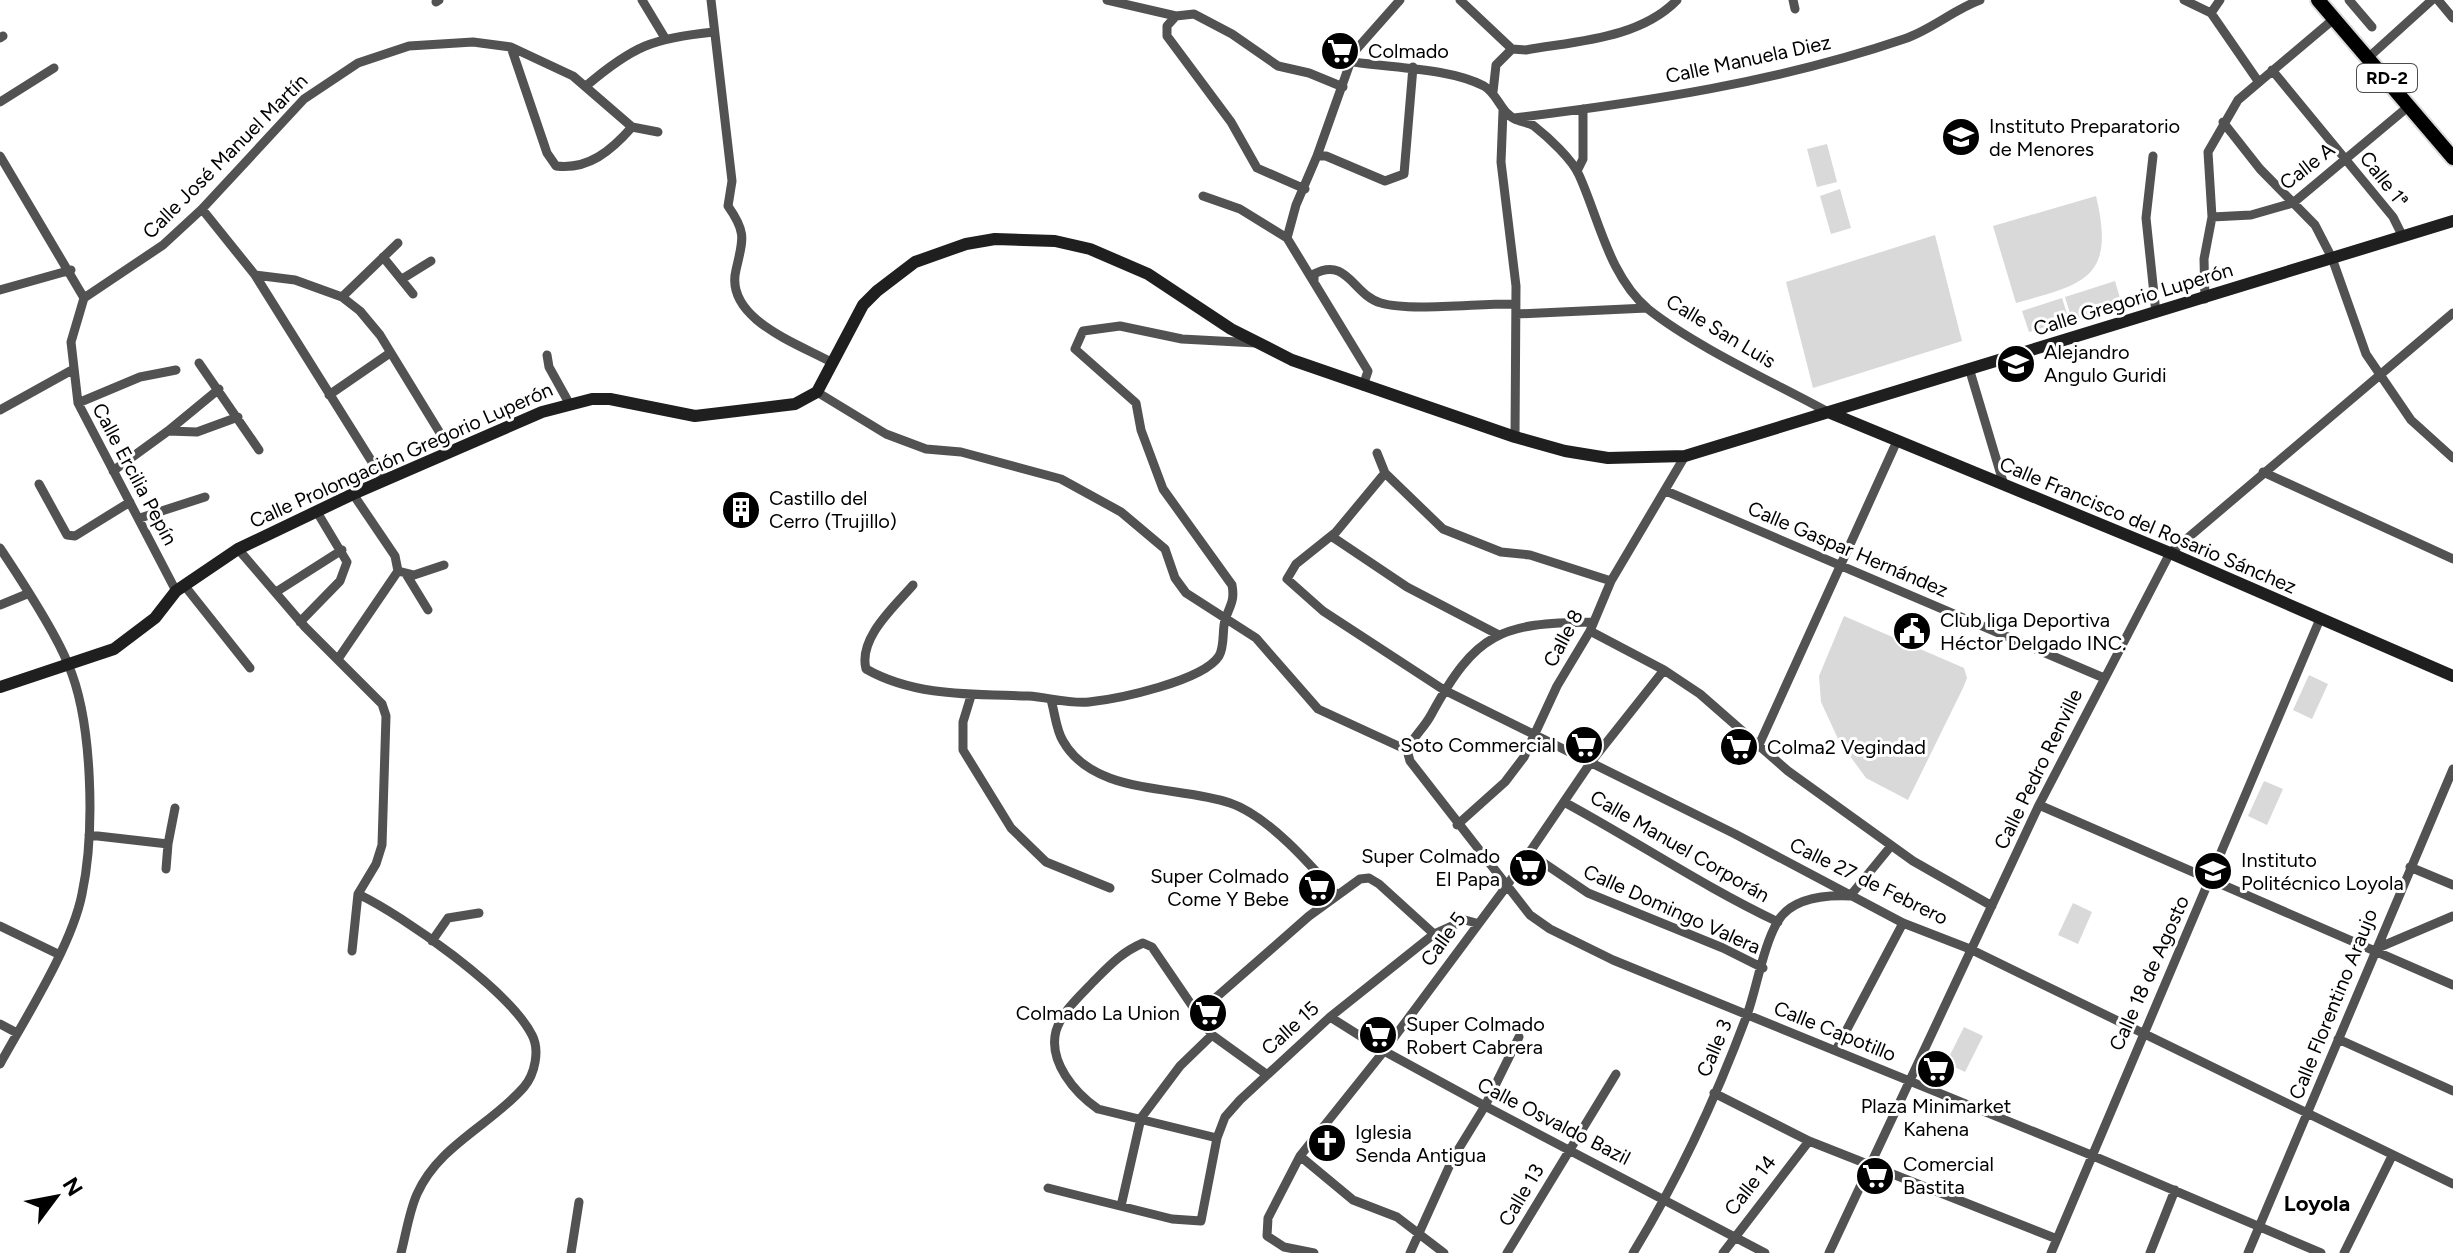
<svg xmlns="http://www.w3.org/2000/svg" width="2453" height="1253" font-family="Figtree,sans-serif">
	<rect width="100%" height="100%" fill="#fff"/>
	<path fill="#d9d9d9" d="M1827,144L1837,182L1817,187L1807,149Z
		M1840,189L1851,228L1831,234L1820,196Z
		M2096,196C2116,279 2084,284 2016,303L1993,226Z
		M1935,235L1962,341L1813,388L1786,282Z
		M2115,281L2122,305L2072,320L2065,297Z
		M2062,298L2069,320L2029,332L2022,311Z
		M1844,616L1964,668L1967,678L1963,688L1908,800L1866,778L1839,741L1821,702L1819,676Z
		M2309,675L2328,684L2312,719L2293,710Z
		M2264,781L2283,789L2267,825L2248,816Z
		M2073,903L2092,912L2078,944L2058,935Z
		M1964,1027L1983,1036L1965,1072L1946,1063Z"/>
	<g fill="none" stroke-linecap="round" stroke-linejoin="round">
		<g stroke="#dbdbdb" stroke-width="18">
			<path id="primary" d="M2318,0L2453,158"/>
		</g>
		<path stroke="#525252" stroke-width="9" d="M642,0L665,38
			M711,0L732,181L728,206C747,233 743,239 736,270C724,319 799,344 833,363
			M1107,0L1176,16L1194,14L1232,34L1278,66L1309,73L1343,87
			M1460,0L1512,49L1526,50C1576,41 1639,39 1677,0
			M1793,0L1795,9
			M2184,0L2211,13
			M2349,0L2372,27
			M2438,0L2453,18
			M436,2L439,0
			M2211,13L2258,81
			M2211,13L2220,0
			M1176,16L1167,26V36L1231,122L1257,168L1305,189
			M0,38L3,36
			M511,47L547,153L556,166C588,170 611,151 632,127
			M2369,57L2432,0
			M1354,62C1392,68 1450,68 1484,86C1499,95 1500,113 1517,120C1522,123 1529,122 1534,126C1548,137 1572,159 1579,175C1599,219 1609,276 1648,309C1696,347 1773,382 1828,412
			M2272,70L2393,217L2403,237
			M586,86C633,46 653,38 714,32
			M1493,92L1496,65L1512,49
			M0,102L54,68
			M1503,111L1501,162L1516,286L1515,437
			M1514,118C1645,102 1778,82 1904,39C1931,30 1953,10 1980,0
			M2223,122L2260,169L2315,225L2332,258L2366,354L2411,420L2453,458
			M0,156L84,298L71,342L78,403L176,591
			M1317,156L1354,52L1400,0
			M2153,156L2146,218L2156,313
			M1577,171L1583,159V109
			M1203,196L1240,209L1287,238L1368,371L1363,386
			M202,209L255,275L384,481
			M2212,217L2251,215L2293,203L2409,106
			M1287,238L1296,205L1317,156H1326L1385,181L1404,174L1413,67
			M383,257L413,294
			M255,275L295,280L342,297L360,311L380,335L451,451
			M402,279L431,261
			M1314,282V274C1347,256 1354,296 1381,303C1411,312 1481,303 1516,304
			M0,290L71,270
			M342,297L398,243
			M84,298L163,245L202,209L304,99L358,63L409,46L473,42L511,47L573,76L632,127L658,132
			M2205,299L2204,259L2212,217L2208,152L2238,100L2335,18
			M1517,314L1647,308
			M547,355L549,367L569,403
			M199,363L259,450
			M1969,368L2004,485
			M817,392L886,434L926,449L961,452L1061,479L1121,512L1165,549L1175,578L1186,593L1256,638L1318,709L1407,750
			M329,395L390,353
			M78,403L140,377L176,370
			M0,410L72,370
			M168,431L219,389
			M1377,453L1385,473L1443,529L1501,552L1530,555L1611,581
			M113,471L168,431L197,432L238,417
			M2263,472L2453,559
			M1385,473L1336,532L1296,564L1287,579L1323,611L1444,690L1735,834L1903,923L1970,949L2453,1184
			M39,484L67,535L75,536L130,502
			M1666,491L2104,678
			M140,518L205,497
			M1331,536L1407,587L1497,634
			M0,548C20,578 55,631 68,664C93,721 95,833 82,894C72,945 26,1017 0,1064
			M238,549L305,627L382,704L386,716L382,845L376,864L358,894L352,951
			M398,571L414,575L444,565
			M406,574L428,610
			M184,585L250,668
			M913,585C895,606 858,638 866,669C915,697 974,694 1028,696C1048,697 1068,704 1089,702C1118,699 1203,681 1219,656C1225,646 1222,630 1225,620C1230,605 1235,601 1232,585L1163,489L1141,430L1136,403L1075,349L1083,331L1120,326L1182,339L1256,343
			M276,592L342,550
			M0,605L27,594
			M300,622L340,581L347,562L317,512
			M1590,631L1664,670L1700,694L1788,771L1913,861L1992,906
			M338,659L398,571L395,556L353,494
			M971,696L963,722V750L1011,828L1046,862L1110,888
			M1051,700C1055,713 1056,730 1063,741C1094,796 1178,785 1230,803C1268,816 1310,864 1336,894
			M1758,747L1897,441
			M1407,750L1410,761L1530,915L1550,929L1613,960L2091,1155L2321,1253
			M1407,750C1413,737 1424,728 1431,715C1476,632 1501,623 1592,622
			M1564,802C1636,841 1704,887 1778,922
			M2039,805L2453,985
			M1457,825L1505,782L1524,757L1557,686L1590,631L1611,581L1685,456
			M89,835L168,844L175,808
			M1529,853L1588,893L1723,948L1763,968
			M2410,867L2453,885
			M166,869L168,844
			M358,894C404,916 509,990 532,1035C540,1050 535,1074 524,1087C491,1125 439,1145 417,1194C409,1212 406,1234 401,1253
			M0,926L58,954
			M432,941L448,918L479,913
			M2373,950L2453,916
			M1196,1015L1309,916L1360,879L1369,878L1379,884L1434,934
			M1330,1017L1384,1051L1485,1106L1765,1253
			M0,1024L17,1033
			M2338,1039L2453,1091
			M1836,1050L1903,923
			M1714,1093L1809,1141L2057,1239
			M1217,1138L1098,1109C1075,1093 1048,1062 1056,1031C1062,1011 1081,995 1094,981C1110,965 1122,952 1143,943L1152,947L1212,1035L1266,1074
			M1300,1156L1353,1200L1397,1217L1444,1253
			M1048,1188L1172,1219L1201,1221L1217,1138L1225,1117L1240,1100L1330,1017L1434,934L1465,920L1476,923
			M1121,1206L1141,1118L1180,1066L1212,1035
			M571,1253L579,1202
			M1314,1253L1284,1247L1267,1236L1268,1218L1300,1156L1384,1051L1506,887L1591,762L1664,670
			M1410,1253L1453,1158L1485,1106L1519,1037
			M1507,1253L1616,1074
			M1633,1253C1679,1178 1716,1098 1747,1015C1757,987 1763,946 1778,921C1792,898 1826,895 1850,896L1891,846
			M1723,1253L1809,1141
			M1829,1253L2039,805L2170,553L2453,313
			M2051,1253L2320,619
			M2150,1253L2175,1190
			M2248,1253L2453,769
			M2344,1253L2392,1156"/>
		<path stroke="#1f1f1f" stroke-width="12" d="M1828,412L2170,553L2453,676
			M0,687L114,649L155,618L176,591L238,549L353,494L542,412L592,399H610L695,416L795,404L817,392L863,305L877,291L915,262L966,244L995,239L1055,241L1090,249L1148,274L1231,329L1292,360L1515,437L1565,451L1608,458L1685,456L2453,221"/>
		<use href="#primary" stroke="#000" stroke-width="14"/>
	</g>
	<defs>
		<g id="supermarket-disc" transform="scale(2)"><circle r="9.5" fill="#000" stroke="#fff"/><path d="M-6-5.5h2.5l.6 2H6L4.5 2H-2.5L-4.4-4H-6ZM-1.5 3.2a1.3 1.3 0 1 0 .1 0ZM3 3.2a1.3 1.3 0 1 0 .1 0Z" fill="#fff"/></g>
		<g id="university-disc" transform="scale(2)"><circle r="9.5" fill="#000" stroke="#fff"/><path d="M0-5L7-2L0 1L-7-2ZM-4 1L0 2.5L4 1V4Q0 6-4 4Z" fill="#fff"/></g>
		<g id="school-disc" transform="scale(2)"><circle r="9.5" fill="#000" stroke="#fff"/><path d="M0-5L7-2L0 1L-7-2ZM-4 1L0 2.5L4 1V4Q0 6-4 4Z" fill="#fff"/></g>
		<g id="building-disc" transform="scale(2)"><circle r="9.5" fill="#000" stroke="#fff"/><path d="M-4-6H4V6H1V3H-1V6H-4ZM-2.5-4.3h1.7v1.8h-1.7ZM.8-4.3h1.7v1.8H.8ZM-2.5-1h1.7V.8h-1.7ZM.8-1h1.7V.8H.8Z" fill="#fff"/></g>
		<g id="civic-disc" transform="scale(2)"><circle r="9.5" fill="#000" stroke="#fff"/><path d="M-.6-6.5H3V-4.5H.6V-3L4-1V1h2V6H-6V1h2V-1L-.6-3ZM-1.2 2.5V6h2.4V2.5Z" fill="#fff"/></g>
		<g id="church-disc" transform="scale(2)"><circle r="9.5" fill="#000" stroke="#fff"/><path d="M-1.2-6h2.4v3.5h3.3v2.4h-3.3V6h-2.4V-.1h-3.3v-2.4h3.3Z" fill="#fff"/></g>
	</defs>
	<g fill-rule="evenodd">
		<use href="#supermarket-disc" x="1340" y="51"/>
		<use href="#university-disc" x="1961" y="137"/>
		<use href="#school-disc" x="2016" y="364"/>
		<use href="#building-disc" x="741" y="510"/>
		<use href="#civic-disc" x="1912" y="631"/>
		<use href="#supermarket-disc" x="1584" y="745"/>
		<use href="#supermarket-disc" x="1739" y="747"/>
		<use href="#supermarket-disc" x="1528" y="868"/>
		<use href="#university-disc" x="2213" y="871"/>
		<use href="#supermarket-disc" x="1317" y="888"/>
		<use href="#supermarket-disc" x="1208" y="1013"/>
		<use href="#supermarket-disc" x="1378" y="1035"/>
		<use href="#supermarket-disc" x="1936" y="1069"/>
		<use href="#church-disc" x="1327" y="1143"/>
		<use href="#supermarket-disc" x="1875" y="1176"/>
	</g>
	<g text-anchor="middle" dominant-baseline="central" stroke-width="6" stroke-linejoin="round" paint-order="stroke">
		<rect fill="#fff" stroke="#4c4c4c" stroke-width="2" x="2357" y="64" width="60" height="28" rx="6"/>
		<g font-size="18" font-weight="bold" fill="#000">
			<text x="2387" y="78">RD-2</text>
		</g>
		<g font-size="20" fill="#000" stroke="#fff" text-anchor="start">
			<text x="1368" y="51">Colmado</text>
			<text x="1989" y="126">Instituto Preparatorio<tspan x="1989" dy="23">de Menores</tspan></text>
			<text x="2044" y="352">Alejandro<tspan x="2044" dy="23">Angulo Guridi</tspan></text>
			<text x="769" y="498">Castillo del<tspan x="769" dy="23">Cerro (Trujillo)</tspan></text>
			<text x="1940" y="620">Club liga Deportiva<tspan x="1940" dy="23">Héctor Delgado INC.</tspan></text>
			<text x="1556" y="745" text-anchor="end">Soto Commercial</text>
			<text x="1767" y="747">Colma2 Vegindad</text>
			<text x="1500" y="856" text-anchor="end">Super Colmado<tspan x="1500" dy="23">El Papa</tspan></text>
			<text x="2241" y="860">Instituto<tspan x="2241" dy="23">Politécnico Loyola</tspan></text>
			<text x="1289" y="876" text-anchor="end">Super Colmado<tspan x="1289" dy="23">Come Y Bebe</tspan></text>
			<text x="1180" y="1013" text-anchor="end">Colmado La Union</text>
			<text x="1406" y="1024">Super Colmado<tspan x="1406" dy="23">Robert Cabrera</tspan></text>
			<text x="1936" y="1106" text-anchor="middle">Plaza Minimarket<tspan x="1936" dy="23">Kahena</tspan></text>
			<text x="1355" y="1132">Iglesia<tspan x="1355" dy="23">Senda Antigua</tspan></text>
			<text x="1903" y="1164">Comercial<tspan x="1903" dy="23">Bastita</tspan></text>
		</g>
		<g font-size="20" fill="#000" stroke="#fff">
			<text transform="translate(1748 59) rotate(-12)">Calle Manuela Diez</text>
			<text transform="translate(225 156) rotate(-45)">Calle José Manuel Martín</text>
			<text transform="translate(2307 166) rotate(-38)">Calle A</text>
			<text transform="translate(2384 179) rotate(52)">Calle 1ª</text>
			<text transform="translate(2133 299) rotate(-17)">Calle Gregorio Luperón</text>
			<text transform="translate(1721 331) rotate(31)">Calle San Luis</text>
			<text transform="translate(401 455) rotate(-24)">Calle Prolongación Gregorio Luperón</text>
			<text transform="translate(135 474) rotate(62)">Calle Ercilia Pepín</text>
			<text transform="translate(2148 525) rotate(23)">Calle Francisco del Rosario Sánchez</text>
			<text transform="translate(1848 549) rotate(23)">Calle Gaspar Hernández</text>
			<text transform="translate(1563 638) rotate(-62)">Calle 8</text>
			<text transform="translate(2038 769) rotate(-64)">Calle Pedro Renville</text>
			<text transform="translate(1680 846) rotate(30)">Calle Manuel Corporán</text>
			<text transform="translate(1869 881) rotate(26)">Calle 27 de Febrero</text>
			<text transform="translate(1672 909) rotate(24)">Calle Domingo Valera</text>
			<text transform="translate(1443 939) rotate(-54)">Calle 5</text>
			<text transform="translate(2149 973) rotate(-66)">Calle 18 de Agosto</text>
			<text transform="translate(2333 1004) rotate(-68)">Calle Florentino Araujo</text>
			<text transform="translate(1290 1028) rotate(-42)">Calle 15</text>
			<text transform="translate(1835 1031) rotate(22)">Calle Capotillo</text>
			<text transform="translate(1714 1048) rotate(-67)">Calle 3</text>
			<text transform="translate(1554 1121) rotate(27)">Calle Osvaldo Bazil</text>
			<text transform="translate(1750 1185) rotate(-52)">Calle 14</text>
			<text transform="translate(1521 1195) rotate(-59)">Calle 13</text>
		</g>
		<g font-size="22" font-weight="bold" fill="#000" stroke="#fff">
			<text x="2317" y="1203">Loyola</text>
		</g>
	</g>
	<g transform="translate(56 1197) rotate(58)" stroke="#ffffff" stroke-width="6" paint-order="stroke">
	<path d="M0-6L14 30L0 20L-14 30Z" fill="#000000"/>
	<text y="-12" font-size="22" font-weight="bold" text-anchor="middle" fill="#000000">N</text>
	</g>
</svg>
